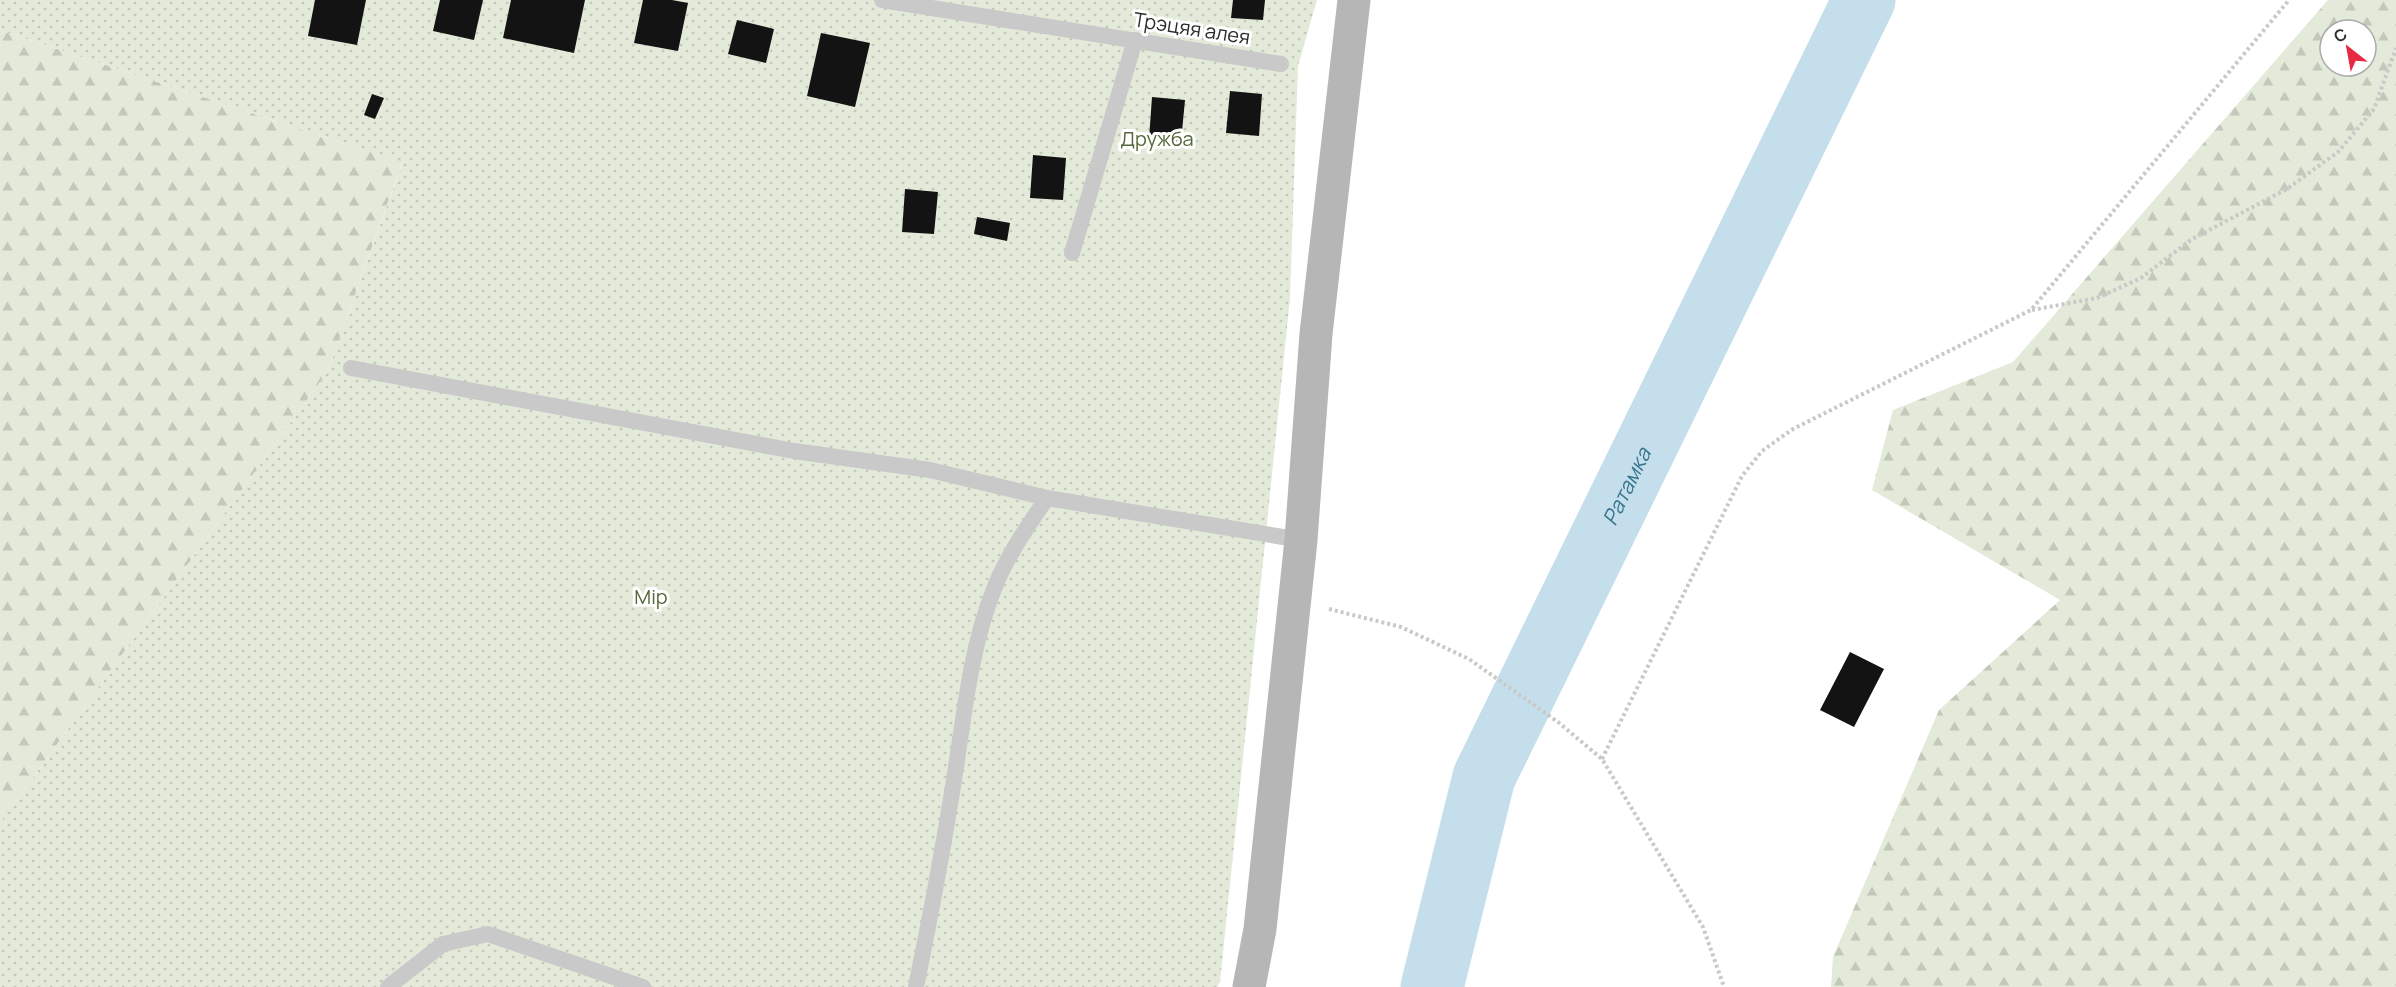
<svg xmlns="http://www.w3.org/2000/svg" width="2396" height="987" font-family="Manrope,sans-serif">
	<defs>
		<pattern id="forest-firs" width="22" height="20" patternUnits="userSpaceOnUse" patternTransform="scale(1.5)"><rect width="22" height="20" fill="#e3ead9"/><path d="M5 1l3.5 6h-7zM16 11l3.5 6h-7z" fill="#c3c9ba"/></pattern>
		<pattern id="garden-dots" width="8" height="8" patternUnits="userSpaceOnUse" patternTransform="scale(1.5)"><rect width="8" height="8" fill="#e3ead9"/><path d="M2 2h.1M6 6h.1" fill="none" stroke="#c3c9ba" stroke-width="1.8" stroke-linecap="round"/></pattern>
	</defs>
	<rect width="100%" height="100%" fill="#fff"/>
	<path fill="url(#forest-firs)" fill-rule="evenodd" d="M2328,0H2396V987H1831L1833,957L1939,710L2060,600L1872,490L1893,410L2013,362ZM2330,30H2366V66H2330Z
		M0,30L351,146L403,160L328,371L0,823Z"/>
	<path fill="url(#garden-dots)" d="M0,0H1317L1298,66L1290,298L1220,982L1217,987H0V823L328,371L403,161L351,146L0,30Z"/>
	<g fill="none" stroke-linecap="round" stroke-linejoin="round">
		<path stroke="#c4dfeb" stroke-width="63" id="s1" d="M1432,987L1484,777L1864,0"/>
	</g>
	<path fill="#131313" d="M315,0H366L357,45L308,36Z
		M440,0H483L474,40L433,31Z
		M511,0H585L574,53L503,38Z
		M643,0H672L688,3L678,51L634,43Z
		M1233,0H1265L1263,20L1231,18Z
		M737,20L774,29L766,63L728,54Z
		M821,33L870,43L855,107L807,96Z
		M1230,91L1262,94L1259,136L1226,133Z
		M372,94L384,98L375,119L364,115Z
		M1152,97L1185,100L1181,142L1149,139Z
		M1033,155L1066,158L1063,200L1030,198Z
		M905,189L938,192L934,234L902,232Z
		M977,217L1010,223L1007,241L974,234Z
		M1850,652L1884,669L1854,727L1820,710Z"/>
	<g fill="none" stroke-linecap="round" stroke-linejoin="round">
		<path stroke="#c9c9c9" stroke-width="4" stroke-dasharray="3 3" stroke-linecap="butt" d="M2032,310L2097,298L2141,278L2192,239L2287,189L2338,152L2374,109L2396,48
			M1329,609L1401,627L1469,659L1558,722L1602,759L1703,927L1724,987
			M1602,759L1742,476L1762,451L1793,429L2031,310L2289,0"/>
		<path stroke="#c9c9c9" stroke-width="16" d="M882,0L1281,64
			M1072,253L1135,40
			M351,368L794,451L930,470L1047,498L1301,540
			M388,987L443,944L488,934L643,987
			M916,987C930,918 943,850 954,780C964,717 970,649 994,589C1007,556 1027,527 1047,498"/>
		<path stroke="#b6b6b6" stroke-width="33" d="M1249,987L1260,929L1301,540L1316,334L1354,0"/>
	</g>
	<g text-anchor="middle" dominant-baseline="central" stroke-width="6" stroke-linejoin="round" paint-order="stroke">
		<g font-size="20" fill="#2c2c2c" stroke="#fff">
			<text transform="translate(1192 28) rotate(9)">Трэцяя алея</text>
		</g>
		<g font-size="20" fill="#526839" stroke="#fff">
			<text x="1157" y="138">Дружба</text>
			<text x="651" y="596">Мір</text>
		</g>
		<g font-size="21" font-style="italic" fill="#39748f" stroke="#fff">
			<text stroke="none"><textPath href="#s1" startOffset="540">Ратамка</textPath></text>
		</g>
	</g>
	<g transform="translate(2348 48) rotate(329)"><circle r="28" fill="#ffffff" stroke="#ababab" stroke-width="1.5"/>
	<path d="M0-4.5L10 22L0 15L-10 22Z" fill="#e82945"/>
	<text y="-9" font-size="16" font-weight="bold" text-anchor="middle" fill="#2c2c2c">С</text>
	</g>
</svg>
